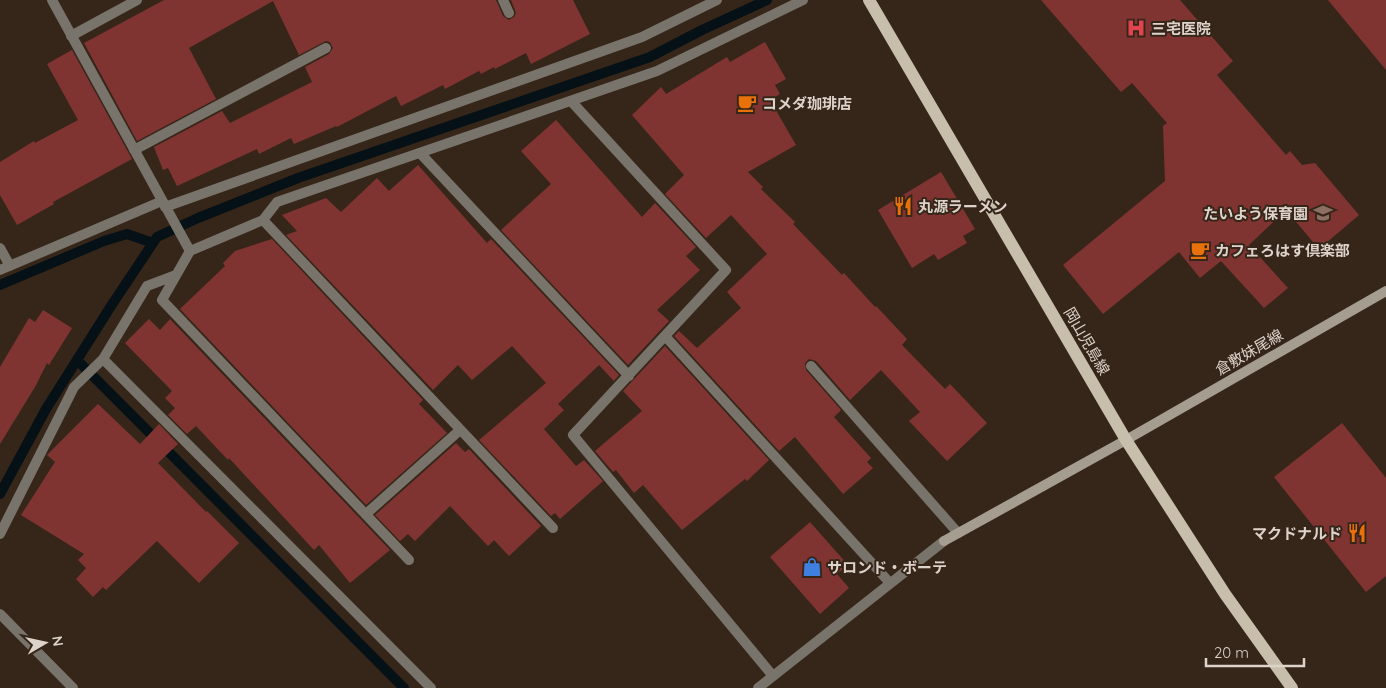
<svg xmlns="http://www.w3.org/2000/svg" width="1386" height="688" font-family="Quicksand,'Noto Sans JP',sans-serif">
	<rect width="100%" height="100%" fill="#362619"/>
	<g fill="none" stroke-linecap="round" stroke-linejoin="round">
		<path stroke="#051116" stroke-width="10" d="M0,285L104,241L127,234L153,243
			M77,360L404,688
			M0,494L46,409L111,306L157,237L198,218L298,178L650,57L702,30L767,0"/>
	</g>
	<path fill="#803432" d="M164,0H496L503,16L509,20L514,17L516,13L511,0H573L590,34L531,64L526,53L495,69L494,67L481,74L479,71L445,89L443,85L401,106L396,96L337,127L336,126L294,144L291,138L259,154L257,149L177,186L168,168L163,170L154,147L222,111L230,123L312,82L305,67L329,54L333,48L330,42L326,41L299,55L273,1L189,48L216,99L137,141L84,43Z
		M1041,0H1180L1233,61L1217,75L1286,155L1290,151L1302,165L1315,163L1359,215L1319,249L1286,210L1249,245L1288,288L1264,308L1221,261L1200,278L1179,252L1103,314L1063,265L1165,181L1163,126L1167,123L1132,83L1121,92Z
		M1328,0H1386V70Z
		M765,42L786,79L775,85L780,94L770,100L796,145L748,172L763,187L761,189L795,222L793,224L842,275L844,273L875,307L876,306L907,339L902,345L945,389L950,384L987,423L947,461L909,421L920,412L881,370L850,400L816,361L809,359L805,363L806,370L841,410L834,417L871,458L867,462L873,468L843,494L795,437L779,451L674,336L679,331L697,348L741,308L727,292L767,254L731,215L706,238L665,194L684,175L632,115L661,87L666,94L727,57L730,62Z
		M72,50L132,159L53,202L54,204L17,225L0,195V162L34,141L35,143L78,120L47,64Z
		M556,120L642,217L655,203L696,247L686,256L700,270L657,310L669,321L628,365L501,230L551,184L521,151Z
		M418,165L487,243L491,239L619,375L614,381L599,365L558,404L564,410L544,429L576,466L584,460L603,481L560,519L555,513L551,516L479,440L546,383L512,346L472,380L458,365L433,390L286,235L297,231L282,215L326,198L341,212L377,178L389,191Z
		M941,172L975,229L963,236L967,243L938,260L934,254L912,268L878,210Z
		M272,239L423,400L419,404L447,433L366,505L180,309L225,266L223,263L235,251Z
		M43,310L72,328L49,365L47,363L35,387L0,444V367L29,318L35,322Z
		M149,319L160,330L170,319L390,550L350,583L319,545L314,550L229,458L228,460L196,426L187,434L168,415L175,408L165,398L172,391L125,343Z
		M665,346L769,460L747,481L745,479L682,530L643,485L634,493L616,470L613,472L595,451L642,411L623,391Z
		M98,404L140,444L159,424L178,444L158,463L206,512L207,511L239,543L199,583L157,541L106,590L103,587L93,597L76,579L86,568L78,560L84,554L21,515L55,462L47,455Z
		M1342,423L1386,478V576L1366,592L1274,477Z
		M456,443L465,452L469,449L541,526L509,556L494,540L488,546L450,506L415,541L408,534L400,541L375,515Z
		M810,522L848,565L837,574L849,588L820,614L770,557Z"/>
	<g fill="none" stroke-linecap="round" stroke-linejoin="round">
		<path stroke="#78746b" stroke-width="10" d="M52,0L190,251
			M503,0L509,13
			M71,36L137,0
			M571,101L726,270L573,435L773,676
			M134,150L326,48
			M420,153L629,376
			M165,207L642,37L717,0
			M263,220L277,202L657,71L803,0
			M0,248L10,266
			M0,270L162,201
			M665,336L890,583
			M103,359L431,688
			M811,366L958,533
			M366,514L460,430
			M0,534L74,387L103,359L147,286L176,275
			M409,560L162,300L190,251L263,220L553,528
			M0,614L73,688
			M758,688L944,541"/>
		<path stroke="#a59e90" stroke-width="10" d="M944,541L1126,440L1386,291"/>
		<path stroke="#c7bfac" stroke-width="12" d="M869,0L1126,440L1225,594L1292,688"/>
	</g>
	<defs>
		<g id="hospital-bare" transform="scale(1.5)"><path d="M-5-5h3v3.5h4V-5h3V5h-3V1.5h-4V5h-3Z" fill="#e0444e" stroke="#362619" stroke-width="2.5" paint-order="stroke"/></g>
		<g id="cafe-bare" transform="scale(1.5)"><path d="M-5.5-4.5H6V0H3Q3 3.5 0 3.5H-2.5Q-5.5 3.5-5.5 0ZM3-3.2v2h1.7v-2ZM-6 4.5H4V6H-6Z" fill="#e8710a" stroke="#362619" stroke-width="2.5" paint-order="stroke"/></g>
		<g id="restaurant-bare" transform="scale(1.5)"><path d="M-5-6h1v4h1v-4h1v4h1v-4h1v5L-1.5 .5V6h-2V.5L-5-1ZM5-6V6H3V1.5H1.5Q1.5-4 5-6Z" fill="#e8710a" stroke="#362619" stroke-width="2.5" paint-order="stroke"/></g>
		<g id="school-bare" transform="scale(1.5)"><path d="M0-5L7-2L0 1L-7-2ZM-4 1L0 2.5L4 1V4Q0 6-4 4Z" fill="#8d6e63" stroke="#362619" stroke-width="2.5" paint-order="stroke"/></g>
		<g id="shop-bare" transform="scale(1.5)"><path d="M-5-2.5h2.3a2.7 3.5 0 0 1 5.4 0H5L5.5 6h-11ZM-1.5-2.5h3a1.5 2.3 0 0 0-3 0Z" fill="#3f7fe0" stroke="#362619" stroke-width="2.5" paint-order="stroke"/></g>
	</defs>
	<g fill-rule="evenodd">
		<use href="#hospital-bare" x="1136" y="28"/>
		<use href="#cafe-bare" x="747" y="103"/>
		<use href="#restaurant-bare" x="903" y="206"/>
		<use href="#school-bare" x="1323" y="213"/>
		<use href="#cafe-bare" x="1200" y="250"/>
		<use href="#restaurant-bare" x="1357" y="533"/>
		<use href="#shop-bare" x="812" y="567"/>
	</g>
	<g text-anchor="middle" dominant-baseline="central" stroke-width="4" stroke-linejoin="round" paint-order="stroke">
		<g font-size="15" font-weight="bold" fill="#ded3cb" stroke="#362619" text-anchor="start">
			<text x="1151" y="28">三宅医院</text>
			<text x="762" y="103">コメダ珈琲店</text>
			<text x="918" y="206">丸源ラーメン</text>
			<text x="1308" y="213" text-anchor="end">たいよう保育園</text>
			<text x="1215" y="250">カフェろはす倶楽部</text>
			<text x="1342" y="533" text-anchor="end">マクドナルド</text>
			<text x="827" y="567">サロンド・ボーテ</text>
		</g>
		<g font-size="15" fill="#ded3cb" stroke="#362619">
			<text transform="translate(1087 341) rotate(60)">岡山児島線</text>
			<text transform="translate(1249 352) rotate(-30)">倉敷妹尾線</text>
		</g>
	</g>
	<g transform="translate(45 643) rotate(81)" stroke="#362619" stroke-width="4" paint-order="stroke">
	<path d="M0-4L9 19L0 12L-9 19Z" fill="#ded3cb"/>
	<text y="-8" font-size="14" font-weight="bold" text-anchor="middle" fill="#ded3cb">N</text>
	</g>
	<path d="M1206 658v8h98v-8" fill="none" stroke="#ded3cb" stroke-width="2.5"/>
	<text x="1214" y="658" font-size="15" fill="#ded3cb" stroke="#362619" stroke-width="4" paint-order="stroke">20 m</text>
</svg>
